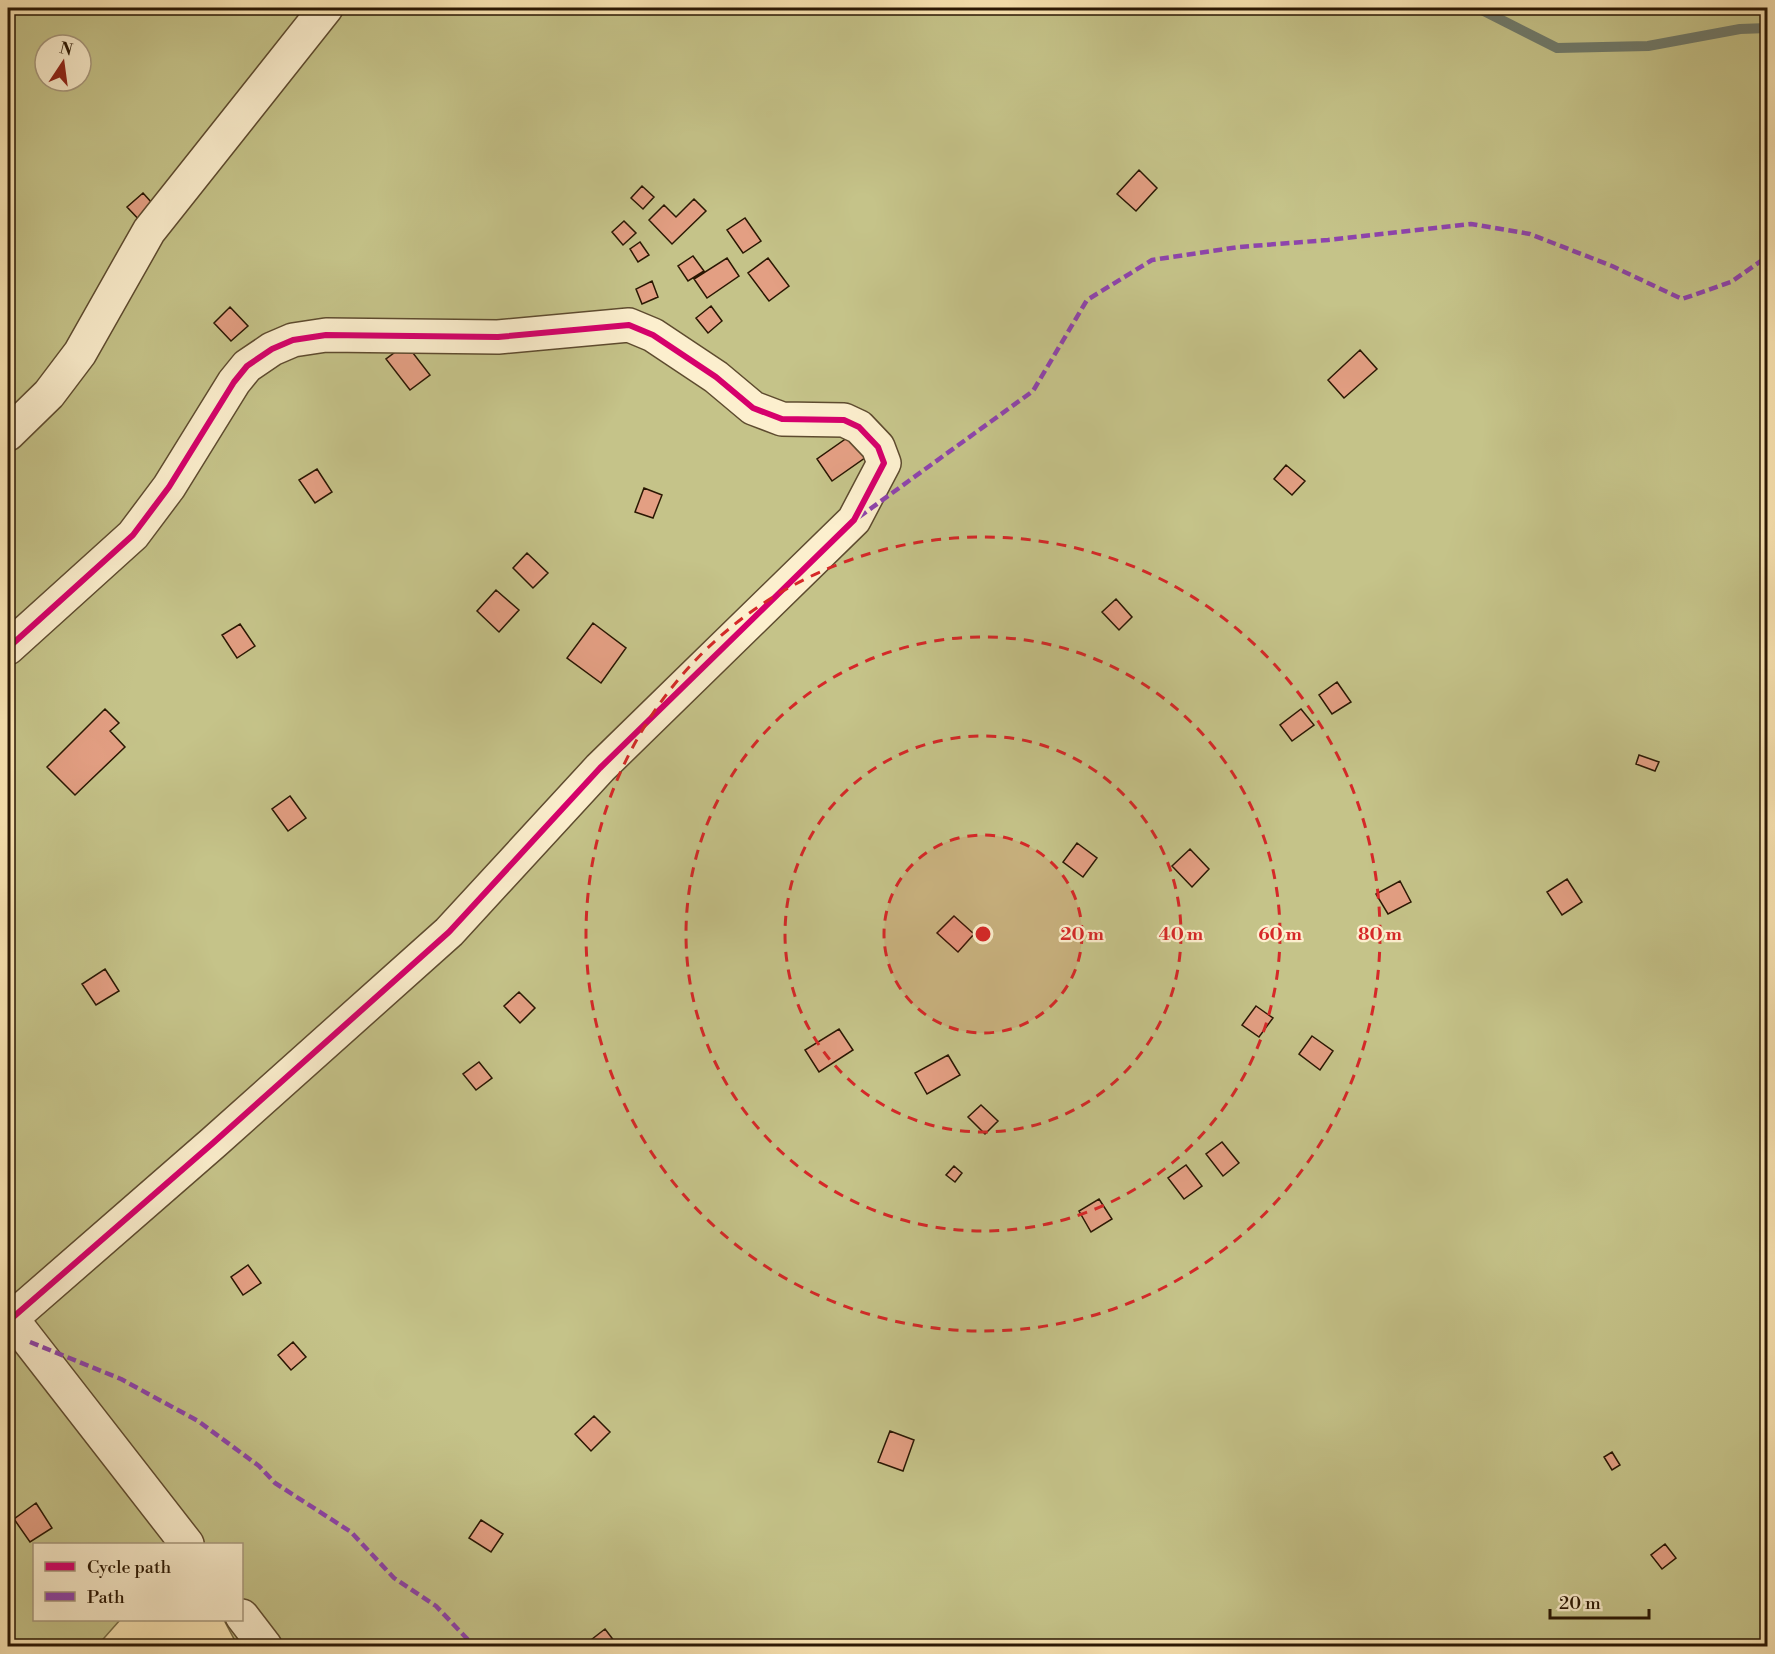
<svg xmlns="http://www.w3.org/2000/svg" width="1775" height="1654" font-family="'Libre Bodoni',serif">
	<rect width="100%" height="100%" fill="#fbe6b4"/>
	<filter id="stains"><feTurbulence type="fractalNoise" baseFrequency=".00333" numOctaves="4"/><feColorMatrix values="0 0 0 0 .2 0 0 0 0 .09 0 0 0 0 .02 0 0 0 .5 -.17"/></filter>
	<radialGradient id="worn" r=".72"><stop offset=".6" stop-color="#630" stop-opacity="0"/><stop offset="1" stop-color="#630" stop-opacity=".3"/></radialGradient>
	<path fill="#c5c389" stroke="#786d46" stroke-width="1.5" fill-rule="evenodd" d="M8,8H1767V1646H233L234,1639L224,1620H242V1544H34V1620H120L97,1646H8ZM45,45H81V81H45Z"/>
	<g fill="none" stroke-linecap="round" stroke-linejoin="round">
		<path stroke="#707b6c" stroke-width="10" d="M1478,8L1557,48L1648,46L1740,29L1768,28"/>
	</g>
	<path fill="#e39f83" stroke="#2a1703" stroke-width="1.5" d="M1139,170L1157,188L1136,211L1117,194Z
		M642,186L654,197L643,209L631,198Z
		M143,193L161,213L145,226L127,207Z
		M694,199L706,211L672,244L649,220L664,205L676,217Z
		M745,218L761,241L743,253L727,230Z
		M624,221L636,233L623,245L612,232Z
		M640,242L649,255L638,262L630,249Z
		M693,256L704,271L688,281L678,266Z
		M727,258L739,276L707,298L694,279Z
		M768,258L789,286L769,301L748,273Z
		M652,281L658,297L642,304L636,289Z
		M711,306L722,321L708,333L696,318Z
		M230,307L248,326L231,341L214,323Z
		M406,344L430,375L410,390L386,359Z
		M1360,350L1377,369L1344,398L1328,380Z
		M854,433L869,455L832,481L817,459Z
		M1286,465L1305,481L1292,495L1274,479Z
		M317,469L332,492L315,503L299,480Z
		M644,488L662,495L653,518L635,512Z
		M527,553L548,573L533,588L513,568Z
		M496,590L519,610L499,632L477,611Z
		M1116,599L1132,617L1119,630L1102,612Z
		M593,623L626,648L601,683L567,658Z
		M240,624L255,646L237,658L222,635Z
		M1337,682L1351,702L1332,714L1319,695Z
		M105,709L119,723L110,731L125,747L75,795L47,767Z
		M1301,709L1314,725L1292,741L1280,725Z
		M1639,755L1659,762L1655,771L1636,764Z
		M290,796L306,818L288,831L272,809Z
		M1077,843L1097,858L1083,877L1063,862Z
		M1190,849L1209,869L1192,887L1172,866Z
		M1567,879L1582,902L1562,915L1547,892Z
		M1400,881L1411,902L1388,914L1376,894Z
		M954,916L974,934L958,952L937,933Z
		M105,969L119,991L96,1005L82,984Z
		M519,992L535,1008L520,1023L504,1006Z
		M1256,1006L1273,1018L1259,1037L1242,1025Z
		M839,1029L853,1050L819,1072L805,1050Z
		M1312,1036L1333,1051L1320,1070L1299,1054Z
		M948,1055L960,1075L927,1094L915,1073Z
		M479,1062L492,1078L476,1090L463,1074Z
		M981,1105L998,1121L985,1134L968,1117Z
		M1222,1142L1239,1163L1223,1176L1206,1154Z
		M1186,1165L1202,1186L1184,1199L1168,1178Z
		M954,1166L962,1173L955,1182L946,1175Z
		M1099,1199L1112,1219L1091,1232L1079,1211Z
		M248,1265L261,1283L243,1295L231,1277Z
		M293,1342L306,1357L291,1370L278,1355Z
		M594,1416L610,1432L591,1451L575,1434Z
		M890,1431L914,1440L903,1471L878,1462Z
		M1612,1452L1620,1465L1612,1470L1604,1457Z
		M36,1503L52,1528L30,1542L14,1519Z
		M481,1520L503,1534L491,1552L469,1538Z
		M1665,1544L1676,1558L1662,1569L1651,1555Z
		M605,1629L618,1646H590L587,1643Z"/>
	<g fill="none" stroke-linecap="round" stroke-linejoin="round">
		<g stroke="#5e4b2f" stroke-width="36">
			<path id="minor" d="M8,434L49,394L80,353L149,231L326,8
				M8,648L133,535L169,487L234,382L247,366L272,349L293,340L326,335L498,337L629,325L653,335L716,377L753,408L782,419L844,420L859,427L878,447L884,463L854,520L600,768L449,932L213,1143L11,1319
				M8,1314L187,1544
				M242,1616L265,1646"/>
		</g>
		<use href="#minor" stroke="#fcefce" stroke-width="33"/>
		<path stroke="#8e44ad" stroke-width="4.5" stroke-dasharray="9 4.5" stroke-linecap="butt" d="M859,517L1033,391L1087,300L1152,260L1239,247L1328,240L1471,224L1530,234L1612,266L1682,299L1731,282L1768,256
			M30,1342L121,1379L198,1421L259,1466L275,1483L351,1532L394,1578L436,1606L474,1646"/>
		<g stroke="#fcefce" stroke-width="10">
			<path id="cycleway" d="M8,648L133,535L169,487L234,382L247,366L272,349L293,340L326,335L498,337L629,325L653,335L716,377L753,408L782,419L844,420L859,427L878,447L884,463L854,520L600,768L449,932L213,1143L11,1319"/>
		</g>
		<use href="#cycleway" stroke="#d6006c" stroke-width="6"/>
	</g>
	<circle cx="983" cy="934" r="99" fill="#d62828" fill-opacity=".12"/>
	<g fill="none" stroke="#d62828" stroke-width="3" stroke-dasharray="10 8">
		<circle cx="983" cy="934" r="99"/>
		<circle cx="983" cy="934" r="198"/>
		<circle cx="983" cy="934" r="297"/>
		<circle cx="983" cy="934" r="397"/>
	</g>
	<circle cx="983" cy="934" r="9" fill="#d62828" stroke="#fcefce" stroke-width="3"/>
	<g font-size="18" text-anchor="middle" font-weight="bold" fill="#d62828" stroke="#fcefce" stroke-width="4.5" stroke-linejoin="round" paint-order="stroke">
		<text x="1082" y="940">20 m</text>
		<text x="1181" y="940">40 m</text>
		<text x="1280" y="940">60 m</text>
		<text x="1380" y="940">80 m</text>
	</g>
	<rect width="1775" height="1654" fill="none" stroke="#fbe6b4" stroke-width="30"/>
	<rect x="9" y="9" width="1757" height="1636" fill="none" stroke="#2a1703" stroke-width="3"/>
	<rect x="15" y="15" width="1745" height="1624" fill="none" stroke="#2a1703" stroke-width="1.5"/>
	<rect x="33" y="1543" width="210" height="78" fill="#fcefce" stroke="#a8997d" stroke-width="1.5"/>
	<rect x="45" y="1562" width="30" height="9" fill="#d6006c" stroke="#a8997d" stroke-width="1.5"/>
	<text x="87" y="1573" font-size="18" fill="#2a1703">Cycle path</text>
	<rect x="45" y="1592" width="30" height="9" fill="#8e44ad" stroke="#a8997d" stroke-width="1.5"/>
	<text x="87" y="1603" font-size="18" fill="#2a1703">Path</text>
	<g transform="translate(63 63) rotate(13)"><circle r="28" fill="#fcefce" stroke="#a8997d" stroke-width="1.5"/>
	<path d="M0-4.5L10 22L0 15L-10 22Z" fill="#8f2418"/>
	<text y="-9" font-size="16" font-weight="bold" text-anchor="middle" fill="#2a1703">N</text>
	</g>
	<path d="M1550 1609v9h99v-9" fill="none" stroke="#2a1703" stroke-width="3"/>
	<text x="1559" y="1609" font-size="18" fill="#2a1703" stroke="#fcefce" stroke-width="4.5" paint-order="stroke">20 m</text>
	<rect width="100%" height="100%" filter="url(#stains)"/>
	<rect width="100%" height="100%" fill="url(#worn)"/>
</svg>
